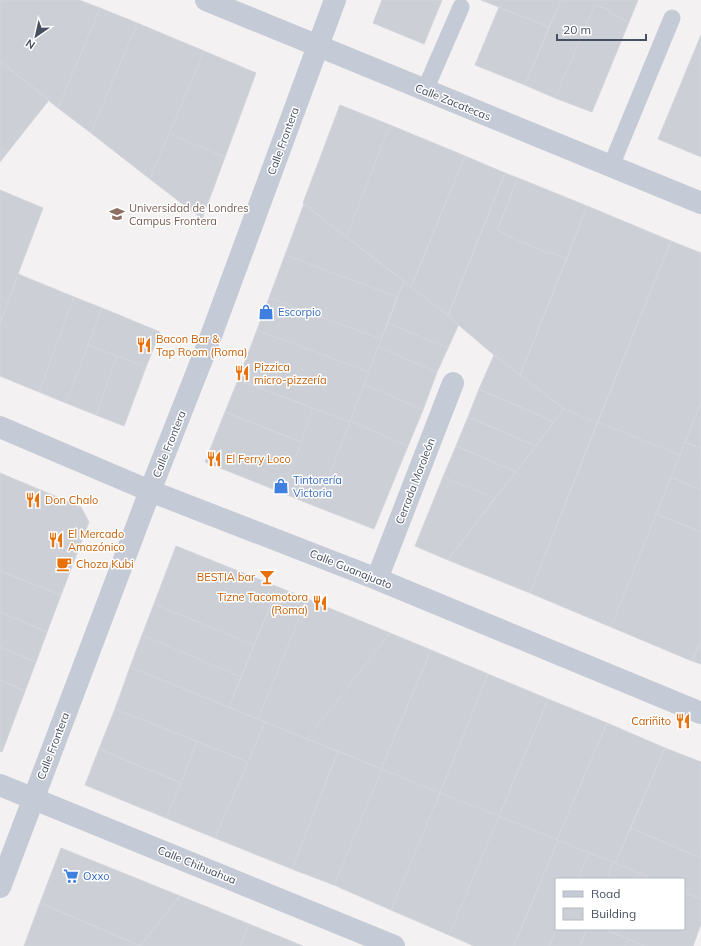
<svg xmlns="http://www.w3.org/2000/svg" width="701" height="946" font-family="Mulish,sans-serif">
	<rect width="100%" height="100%" fill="#f3f1f1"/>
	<path fill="#cccfd6" stroke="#d4d5dc" d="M0,0H79L100,8L58,108L0,61Z
		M382,0H442L424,44L373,23Z
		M481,0H561L549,27Z
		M561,0H638L629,22L609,13L610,10L595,5L555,98L525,85Z
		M595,5L610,10L609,13L629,22L592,112L555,98Z
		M499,7L549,27L525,85L475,65Z
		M100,8L137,23L91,133L58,108Z
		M137,23L204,51L150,179L91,133Z
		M701,35V157L658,139Z
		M204,51L256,73L225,157L169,134Z
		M0,61L49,100L7,153L0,148Z
		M340,105L390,125L346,237L303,203Z
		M390,125L465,156L411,287L346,237Z
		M169,134L225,157L202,219L150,179Z
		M0,148L7,153L0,162Z
		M465,156L505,173L448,315L411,287Z
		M505,173L518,178L497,230L510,236V237L550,254L551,252L567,259L520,375L494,355L448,316Z
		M518,178L587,206L567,259L551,252L550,254L510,237V236L497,230Z
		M0,190L43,208L18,274L0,324Z
		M304,204L404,281L397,297L285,255Z
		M587,206L671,241L597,423L564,409L520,375Z
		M671,241L701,253V402L680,455L598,422Z
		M285,255L397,297L381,339L269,298Z
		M18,274L74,297L39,392L0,376V324Z
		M404,281L459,324L448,348L388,323Z
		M74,297L102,308L66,403L39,392Z
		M269,298L381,339L369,372L257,330Z
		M102,308L160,332L146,367L88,345Z
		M388,323L448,348L437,372L378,347Z
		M257,330L369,372L350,422L238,380Z
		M88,345L117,356L96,415L66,403Z
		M378,347L437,372L423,410L364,384Z
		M494,355L564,409L554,422L479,389Z
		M117,356L146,367L124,426L96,415Z
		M238,380L313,408L301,442L225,412Z
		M364,384L423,410L408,446L350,421Z
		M479,389L554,422L536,446L468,417Z
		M701,402V448L685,442Z
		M313,408L350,422L317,507L283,493Z
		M564,409L597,423L530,593L448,560Z
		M225,412L301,442L283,493L205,462Z
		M468,417L536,446L516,472L456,446Z
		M350,421L408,446L374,529L317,507Z
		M598,422L680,455L611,627L530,593Z
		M685,442L701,448V490L671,477Z
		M456,446L516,472L495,498L443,477Z
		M0,473L81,507L89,522L61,595L0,571Z
		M443,477L495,498L448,560L415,546Z
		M671,477L701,490V532L656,514Z
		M656,514L701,532V640L692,661L611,627Z
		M176,546L278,587L254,645L154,604Z
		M0,571L61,595L47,632L0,612Z
		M278,587L307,599L258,719L229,707Z
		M307,599L390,633L307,739L258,719Z
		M154,604L254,645L241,677L142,635Z
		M0,612L47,632L36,662L0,647Z
		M390,633L431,650L381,769L307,739Z
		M142,635L241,677L229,707L130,667Z
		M701,640V664L692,661Z
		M0,647L36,662L25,691L0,680Z
		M431,650L488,674L440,793L381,769Z
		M130,667L265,722L248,762L115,709Z
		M488,674L548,699L499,816L440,793Z
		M0,680L25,691L2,752L0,751Z
		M548,699L607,723L557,840L499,816Z
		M115,709L197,741L181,783L99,749Z
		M265,722L338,751L292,869L215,838Z
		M607,723L665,748L615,863L557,840Z
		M197,741L248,762L215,838L166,818L181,783Z
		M665,748L701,762V858L631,828Z
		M99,749L181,783L166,818L85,785Z
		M338,751L382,769L334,885L292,869Z
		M382,769L440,793L391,910L334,885Z
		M440,793L499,816L449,935L391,910Z
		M499,816L558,840L514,946H474L449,935Z
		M631,828L701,858V899L684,892V879H653L615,863Z
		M558,840L589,853L578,879H556L557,929L549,946H514Z
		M61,848L180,896L140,946L40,903Z
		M589,853L613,862L607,879H578Z
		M613,862L615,863L653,879H607Z
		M684,892L701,899V924L693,946H644L604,929H684Z
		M180,896L249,924L240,946H140Z
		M40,903L140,946H24Z
		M249,924L303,946H240Z
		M557,929H587L580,946H549Z
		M587,929H604L628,939L625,946H580Z
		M628,939L644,946H625Z"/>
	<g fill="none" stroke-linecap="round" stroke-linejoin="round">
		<path stroke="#c4cad6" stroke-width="17" d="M425,90L461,7
			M611,166L672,18"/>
		<path stroke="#c4cad6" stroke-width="22" d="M206,0L701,203
			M0,427L150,491L377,579L701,713
			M377,579L453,383
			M0,785L394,946
			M0,887L150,491L208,344L335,0"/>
	</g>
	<defs>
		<g id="university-bare" transform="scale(1.2)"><path d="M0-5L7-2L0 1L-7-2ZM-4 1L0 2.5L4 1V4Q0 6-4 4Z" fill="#8d6e63" stroke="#fff" stroke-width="2.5" paint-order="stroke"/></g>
		<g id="shop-bare" transform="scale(1.2)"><path d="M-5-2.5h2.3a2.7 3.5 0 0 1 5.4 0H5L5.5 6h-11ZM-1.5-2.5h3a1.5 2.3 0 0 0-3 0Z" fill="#3f7fe0" stroke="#fff" stroke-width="2.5" paint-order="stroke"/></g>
		<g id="restaurant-bare" transform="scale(1.2)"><path d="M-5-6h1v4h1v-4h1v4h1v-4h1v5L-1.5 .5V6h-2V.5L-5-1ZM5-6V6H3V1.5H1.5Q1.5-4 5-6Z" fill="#e8710a" stroke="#fff" stroke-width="2.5" paint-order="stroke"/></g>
		<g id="cafe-bare" transform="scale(1.2)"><path d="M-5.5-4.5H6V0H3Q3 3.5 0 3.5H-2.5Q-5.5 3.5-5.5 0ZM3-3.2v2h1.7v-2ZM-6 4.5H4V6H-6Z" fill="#e8710a" stroke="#fff" stroke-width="2.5" paint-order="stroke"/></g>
		<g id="bar-bare" transform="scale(1.2)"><path d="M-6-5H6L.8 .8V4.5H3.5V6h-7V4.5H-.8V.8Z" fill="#e8710a" stroke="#fff" stroke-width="2.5" paint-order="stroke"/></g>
		<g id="supermarket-bare" transform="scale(1.2)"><path d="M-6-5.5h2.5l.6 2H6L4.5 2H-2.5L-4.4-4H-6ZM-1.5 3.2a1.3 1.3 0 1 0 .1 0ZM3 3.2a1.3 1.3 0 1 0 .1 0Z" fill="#3f7fe0" stroke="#fff" stroke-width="2.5" paint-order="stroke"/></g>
	</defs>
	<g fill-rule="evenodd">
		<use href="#university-bare" x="117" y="214"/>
		<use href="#shop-bare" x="266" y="312"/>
		<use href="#restaurant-bare" x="144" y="345"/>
		<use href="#restaurant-bare" x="242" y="373"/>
		<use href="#restaurant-bare" x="214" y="459"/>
		<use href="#shop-bare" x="281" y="486"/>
		<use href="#restaurant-bare" x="33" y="500"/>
		<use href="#restaurant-bare" x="56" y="540"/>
		<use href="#cafe-bare" x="64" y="564"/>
		<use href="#bar-bare" x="267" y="577"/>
		<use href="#restaurant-bare" x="320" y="603"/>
		<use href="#restaurant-bare" x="683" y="721"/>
		<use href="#supermarket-bare" x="71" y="876"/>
	</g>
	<g text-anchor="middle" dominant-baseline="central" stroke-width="3" stroke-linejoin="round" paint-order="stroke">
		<g font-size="11" fill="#475060" stroke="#fff">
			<text transform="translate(453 102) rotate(22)">Calle Zacatecas</text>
			<text transform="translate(283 141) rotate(-70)">Calle Frontera</text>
			<text transform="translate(169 444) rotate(-68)">Calle Frontera</text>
			<text transform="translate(415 481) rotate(-69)">Cerrada Moroleón</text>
			<text transform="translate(351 569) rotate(22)">Calle Guanajuato</text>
			<text transform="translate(53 746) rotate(-69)">Calle Frontera</text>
			<text transform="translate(197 865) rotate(22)">Calle Chihuahua</text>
		</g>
		<g font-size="11" fill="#785e54" stroke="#fff" text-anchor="start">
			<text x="129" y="208">Universidad de Londres<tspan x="129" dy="13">Campus Frontera</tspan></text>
		</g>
		<g font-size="11" fill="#366cbe" stroke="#fff" text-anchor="start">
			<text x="278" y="312">Escorpio</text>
			<text x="293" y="480">Tintorería<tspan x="293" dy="13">Victoria</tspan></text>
			<text x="83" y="876">Oxxo</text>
		</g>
		<g font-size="11" fill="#c56008" stroke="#fff" text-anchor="start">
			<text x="156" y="339">Bacon Bar &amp;<tspan x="156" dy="13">Tap Room (Roma)</tspan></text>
			<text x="254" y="367">Pizzica<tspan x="254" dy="13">micro-pizzería</tspan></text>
			<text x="226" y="459">El Ferry Loco</text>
			<text x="45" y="500">Don Chalo</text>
			<text x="68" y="534">El Mercado<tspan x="68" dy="13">Amazónico</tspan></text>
			<text x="76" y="564">Choza Kubi</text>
			<text x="255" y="577" text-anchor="end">BESTIA bar</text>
			<text x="308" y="597" text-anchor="end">Tizne Tacomotora<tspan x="308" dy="13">(Roma)</tspan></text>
			<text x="671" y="721" text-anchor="end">Cariñito</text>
		</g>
	</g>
	<rect x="555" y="878" width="130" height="52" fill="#ffffff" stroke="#b5b9bf"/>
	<rect x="563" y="891" width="20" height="6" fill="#c4cad6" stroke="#b5b9bf"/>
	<text x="591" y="898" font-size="12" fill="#475060">Road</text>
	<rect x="563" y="908" width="20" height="12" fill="#cccfd6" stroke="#b5b9bf"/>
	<text x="591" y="918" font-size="12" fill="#475060">Building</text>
	<g transform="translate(36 36) rotate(214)" stroke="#ffffff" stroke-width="3" paint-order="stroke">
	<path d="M0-3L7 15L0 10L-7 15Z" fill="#475060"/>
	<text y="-6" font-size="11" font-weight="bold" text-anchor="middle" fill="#475060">N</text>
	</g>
	<path d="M557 34v6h89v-6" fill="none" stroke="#475060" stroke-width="2"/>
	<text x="563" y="34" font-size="12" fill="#475060" stroke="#ffffff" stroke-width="3" paint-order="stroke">20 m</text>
</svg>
